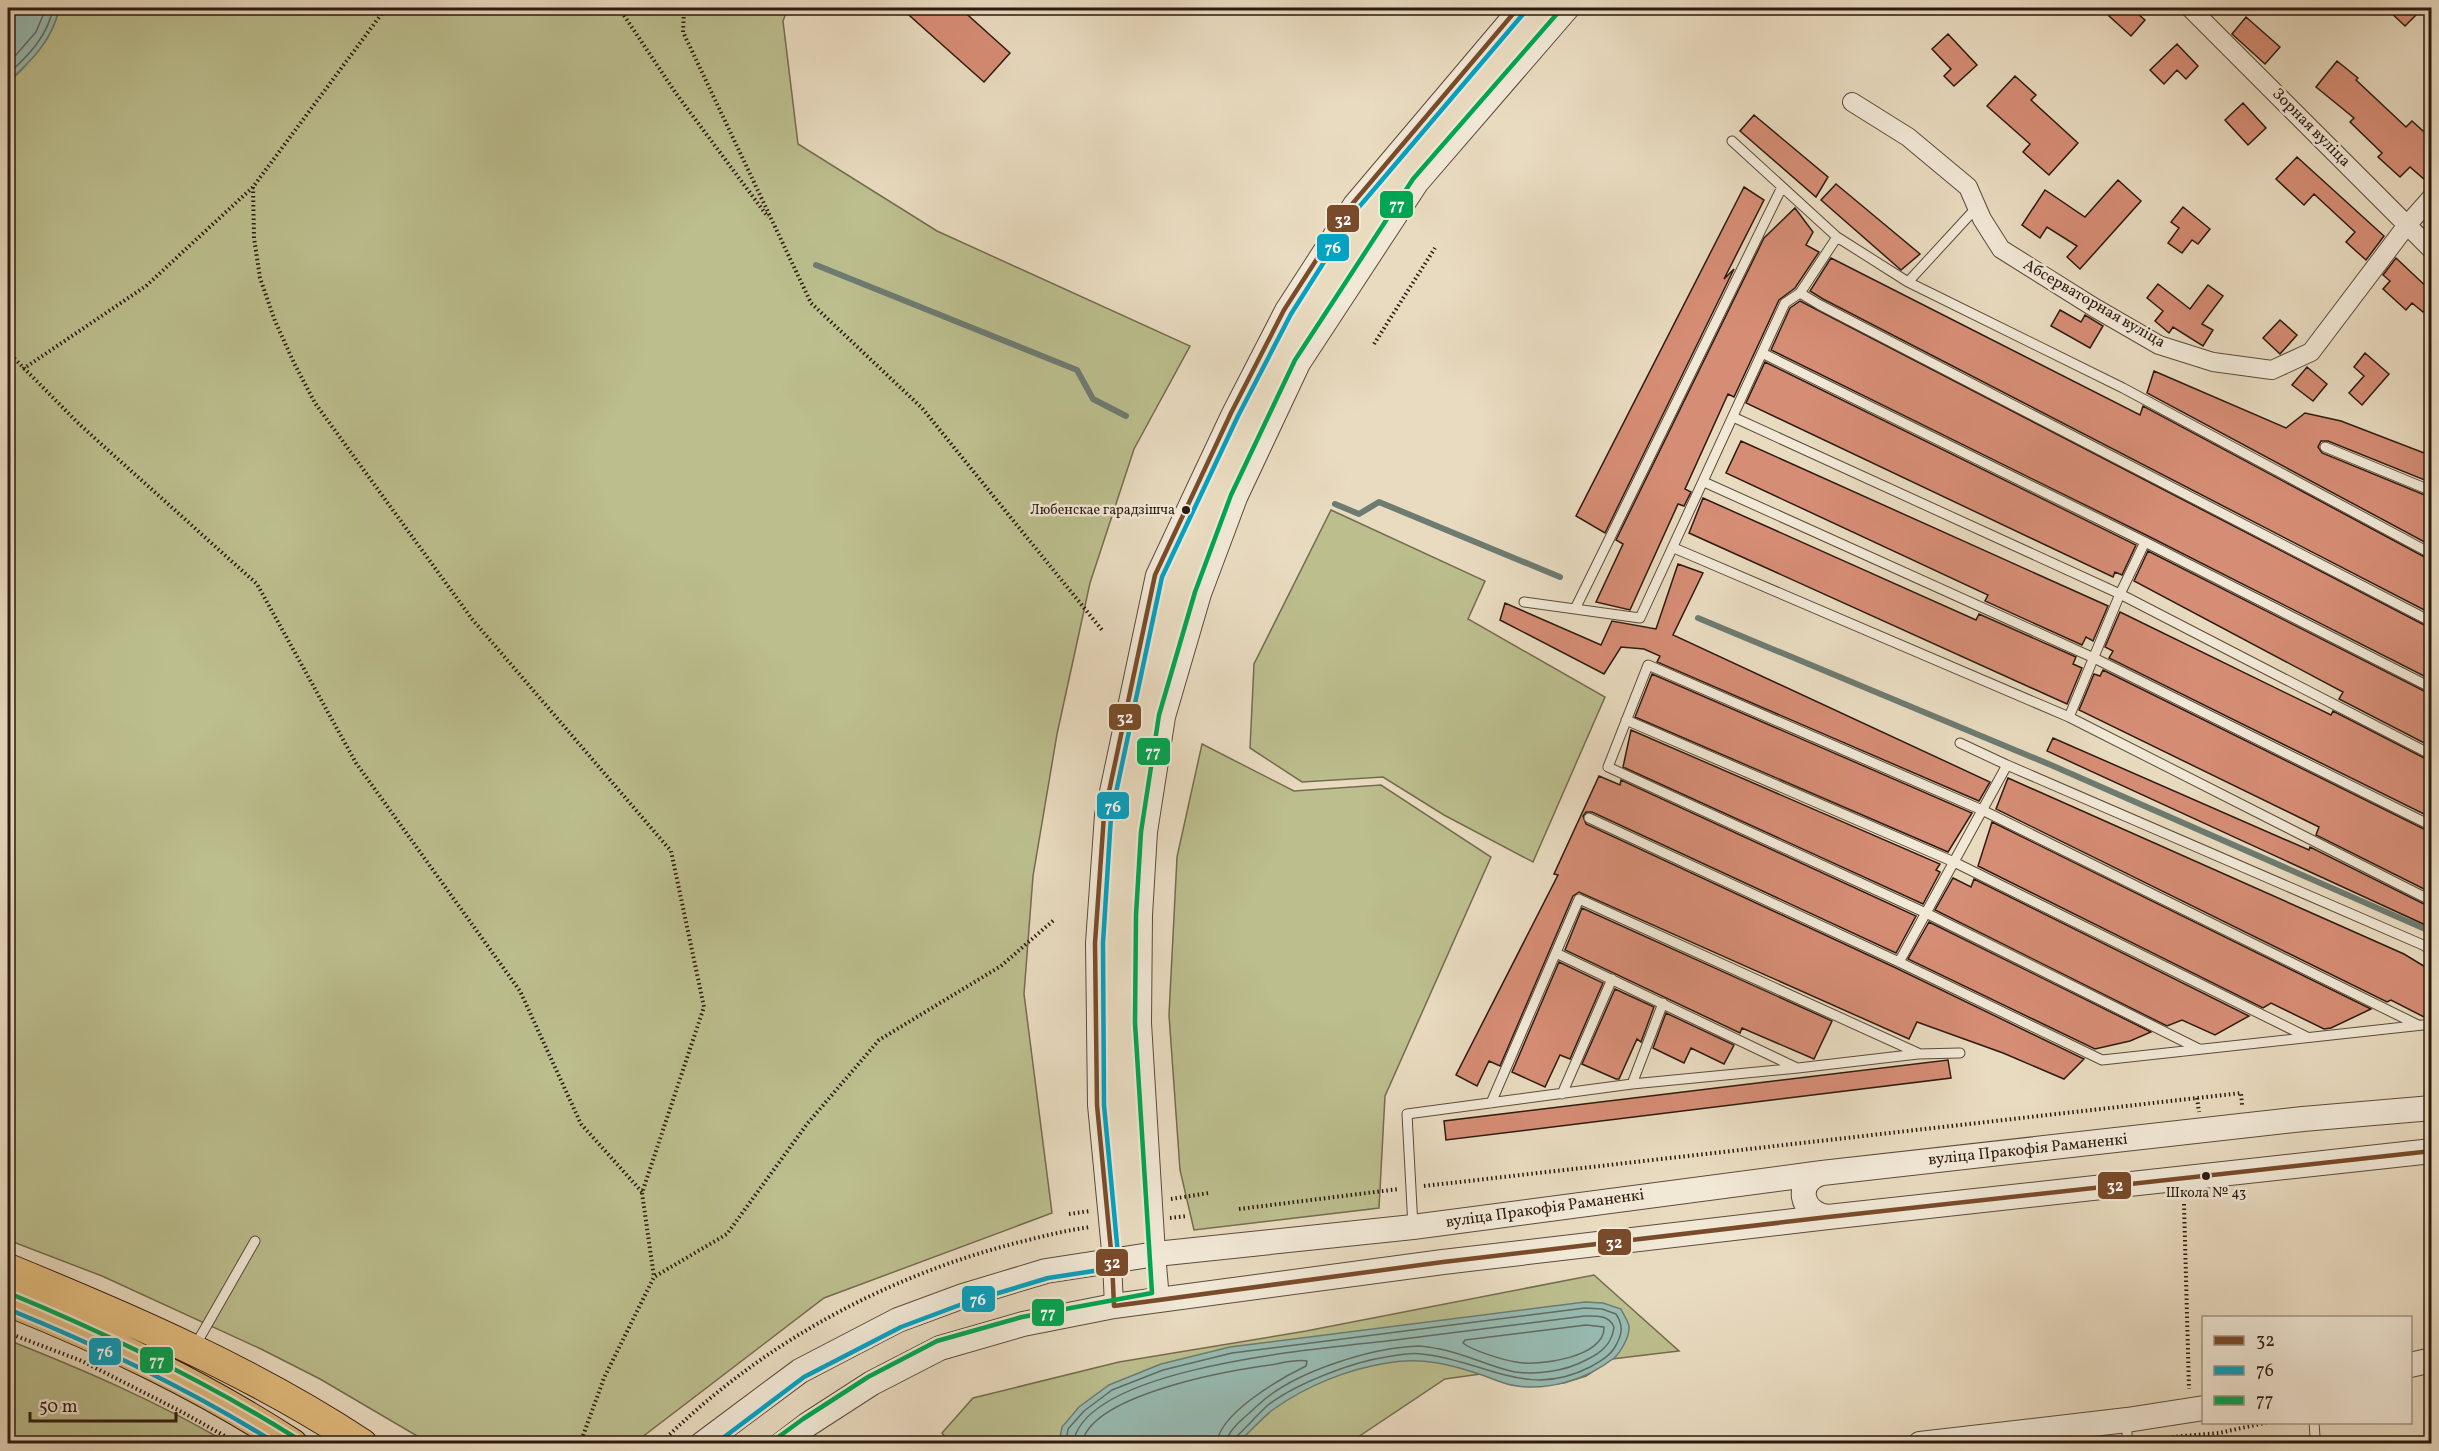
<svg xmlns="http://www.w3.org/2000/svg" width="2439" height="1451" font-family="Vollkorn,serif">
	<rect width="100%" height="100%" fill="#e9dbc0"/>
	<filter id="stains"><feTurbulence type="fractalNoise" baseFrequency=".00333" numOctaves="4"/><feColorMatrix values="0 0 0 0 .2 0 0 0 0 .09 0 0 0 0 .02 0 0 0 .5 -.17"/></filter>
	<radialGradient id="worn" r=".72"><stop offset=".6" stop-color="#630" stop-opacity="0"/><stop offset="1" stop-color="#630" stop-opacity=".3"/></radialGradient>
	<path fill="#bcbe8e" stroke="#746c4e" stroke-width="1.5" d="M59,8H788L783,21L798,144L937,231L1190,346L1134,449L1090,583L1057,734L1033,876L1024,994L1052,1213L824,1298L633,1444L429,1443L320,1379L261,1349L102,1276L8,1240V83C30,62 54,38 59,8Z
		M1331,510L1485,581L1468,619L1605,697L1533,862L1444,815L1383,777L1302,782L1250,748L1254,664Z
		M1202,744L1294,791L1381,785L1491,857L1385,1096L1379,1208L1194,1230L1180,1170L1169,1015L1177,857Z
		M1594,1275L1679,1351L1612,1359L1586,1376L1564,1383L1536,1386L1512,1385L1481,1374L1445,1379L1349,1443L950,1444L942,1433L973,1398L1119,1362L1306,1331Z
		M8,1340C84,1370 158,1402 228,1443H8Z"/>
	<path fill="#97bbb2" stroke="#6d7b71" stroke-width="1.5" d="M8,8H59C53,40 31,61 8,82Z
		M1585,1302L1603,1303L1621,1309C1623,1314 1628,1321 1629,1326C1630,1336 1621,1352 1614,1358C1586,1380 1546,1392 1511,1385C1502,1383 1493,1379 1485,1376C1450,1364 1423,1357 1387,1363C1348,1369 1306,1386 1274,1409C1261,1418 1250,1433 1237,1443H1059L1062,1427L1079,1407L1109,1385L1161,1364L1230,1347Z"/>
	<g fill="none" stroke-linecap="round" stroke-linejoin="round">
		<path stroke="#626a60" stroke-width="1.5" d="M8,64L36,32L46,8
			M8,74C28,56 48,36 53,8
			M1586,1325L1604,1327C1606,1357 1537,1367 1516,1362C1503,1360 1471,1350 1463,1343L1465,1340Z
			M1066,1444L1068,1429L1084,1411L1112,1390L1163,1370L1232,1353L1585,1308L1602,1309L1616,1314C1624,1326 1622,1335 1615,1347C1610,1356 1599,1362 1590,1367C1527,1400 1483,1360 1422,1354C1411,1352 1397,1355 1386,1357C1352,1362 1295,1384 1268,1405C1257,1415 1247,1427 1236,1437L1234,1444
			M1073,1444C1084,1365 1331,1348 1395,1340C1458,1332 1522,1324 1585,1316C1597,1316 1609,1315 1614,1327C1612,1344 1601,1353 1586,1360C1566,1371 1537,1375 1515,1372C1490,1367 1466,1354 1440,1349C1433,1348 1425,1346 1418,1346C1370,1348 1292,1372 1257,1406C1247,1416 1227,1429 1226,1444
			M1082,1444C1089,1395 1230,1370 1270,1365C1282,1363 1296,1359 1307,1361L1306,1366C1281,1378 1218,1414 1217,1444"/>
		<path stroke="#6d7b71" stroke-width="6" d="M816,265L1077,370L1093,399L1126,416
			M1335,504L1359,514L1379,502L1560,577
			M1698,618L2051,765L2432,932"/>
	</g>
	<path fill="#d68d75" stroke="#2d1a0f" stroke-width="1.5" d="M901,8H960L1010,53L984,82Z
		M2117,8H2131L2145,20L2131,36L2109,16Z
		M2386,8H2423L2405,26Z
		M2246,17L2280,47L2265,64L2232,34Z
		M1948,34L1977,65L1954,86L1944,76L1951,69L1932,49Z
		M2177,44L2198,66L2186,79L2177,70L2164,84L2150,70Z
		M2337,61L2358,78L2356,80L2406,127L2412,121L2432,139V186L2410,167L2400,177L2378,157L2382,153L2350,122L2354,118L2316,87Z
		M2015,76L2036,95L2031,100L2078,143L2049,175L2023,152L2030,144L1987,106Z
		M2243,103L2266,128L2248,145L2225,120Z
		M1754,115L1828,177L1816,197L1740,131Z
		M2297,157L2384,236L2366,260L2346,242L2355,232L2314,194L2304,205L2276,179Z
		M2118,180L2141,201L2080,269L2067,257L2077,246L2047,227L2040,238L2022,225L2045,190L2085,217Z
		M1836,184L1920,254L1901,270L1821,200Z
		M1744,187L1764,200L1724,279L1734,269L1605,533L1576,516Z
		M2183,207L2210,229L2198,244L2192,240L2182,253L2168,243L2179,228L2171,222Z
		M1795,208L1813,232L1806,245L1819,252L1795,288L1779,300L1734,397L1728,394L1685,489L1691,492L1684,506L1678,504L1630,610L1596,602L1623,544L1616,540L1764,238Z
		M1831,258L2140,415L2143,406L2432,561V614L1823,299L1810,291Z
		M2396,258L2432,292V303L2423,312L2412,303L2406,310L2383,289L2390,281L2383,275Z
		M2158,284L2190,309L2208,285L2223,296L2202,324L2213,330L2203,346L2173,327L2169,333L2155,321L2163,311L2147,298Z
		M1800,301L2432,629V680L2148,536L1771,350L1790,308Z
		M2060,310L2081,322L2085,315L2103,326L2090,348L2051,326Z
		M2280,320L2297,335L2280,354L2263,338Z
		M2365,353L2389,374L2362,405L2349,393L2364,376L2354,367Z
		M1765,362L2136,545L2122,575L2115,572L2113,577L1746,403Z
		M2307,367L2327,384L2313,401L2292,385Z
		M2154,371L2286,428L2305,413L2341,421L2432,456V483L2328,441H2321L2318,447L2322,453L2432,498V546L2147,393Z
		M1741,441L2108,606L2093,641L2086,637L2082,645L1985,601L1988,595L1726,473Z
		M1703,498L1976,620L1979,614L2076,657L2073,664L2082,668L2067,704L1689,533Z
		M2148,551L2432,695V747L2339,699L2343,692L2134,581Z
		M1678,564L1703,573L1673,635L1990,782L1979,801L1657,662L1660,656L1644,649L1621,647L1604,674L1500,620L1505,603L1601,645L1612,621L1656,629Z
		M2120,612L2331,715L2333,711L2432,762V818L2109,658L2113,651L2105,647Z
		M2103,670L2432,833V893L2316,835L2319,827L2079,710L2094,674L2100,676Z
		M1652,674L1972,813L1948,852L1635,717Z
		M1631,730L1940,864L1936,870L1940,872L1923,904L1623,767Z
		M2053,738L2309,850L2310,847L2432,908V928L2047,751Z
		M1599,776L1620,785L1621,780L1916,916L1896,953L1592,812H1586L1583,816L1586,824L1896,968L2084,1059L2064,1079L2003,1053L1917,1022L1909,1039L1579,892L1573,896L1500,1066L1489,1061L1477,1086L1456,1075L1558,875L1554,874Z
		M2008,778L2404,954L2432,971V1017L2426,1018L2391,1000L2387,1002L1996,809Z
		M1992,822L2371,1009L2331,1028L2324,1029L2271,1003L2263,1008L1978,866Z
		M1953,878L1971,887L1974,879L2249,1016L2215,1035L2182,1020L2167,1026L1935,910Z
		M1582,908L1832,1021L1814,1059L1742,1028L1740,1033L1565,950Z
		M1929,922L2151,1032L2130,1041L2095,1049L1908,959Z
		M1559,962L1603,983L1570,1059L1560,1055L1545,1087L1512,1072Z
		M1615,989L1654,1007L1641,1042L1637,1039L1619,1079H1616L1582,1064Z
		M1666,1013L1734,1045L1724,1064L1691,1048L1684,1063L1653,1048Z
		M1948,1060L1951,1078L1446,1140L1444,1121Z"/>
	<g fill="none" stroke-linecap="round" stroke-linejoin="round">
		<g stroke="#5c4a3b" stroke-width="11">
			<path id="service" d="M1732,141L1837,237L1908,282L2123,388L2432,554
				M1908,282L1977,207
				M1800,293L1837,237
				M1762,353L2145,542L2432,688
				M1733,417L2120,594L2432,755
				M2325,447L2432,491
				M1704,482L2094,658L2432,826
				M1674,548L2069,717L2432,901
				M1524,602L1640,618L1785,303L1800,293L1820,305L2432,622
				M1575,609L1782,187
				M2069,717L2120,594L2145,542
				M1626,720L1954,862L2307,1037
				M1960,743L2007,765
				M1589,818L1899,962L2102,1060L2432,1024
				M1556,953L1797,1068
				M1899,962L2007,765L2423,945L2432,951
				M2199,1049L1926,913L1608,767L1648,665L1982,810L2418,1025
				M1632,1084L1663,1003
				M1562,1094L1612,979
				M1491,1103L1579,899L1918,1053
				M1413,1227L1407,1114L1632,1084L1798,1068L1918,1054L1960,1053
				M195,1346L255,1241
				M2127,1420V1444
				M2311,1444L2315,1437L2314,1422"/>
		</g>
		<g stroke="#5c4a3b" stroke-width="20">
			<path id="minor" d="M2190,8L2432,250
				M1852,102L1908,137L1968,187L1982,219L2001,249L2095,308L2159,345L2213,362L2272,370L2311,352L2407,225L2432,197
				M1160,1299L1156,1254L1142,1023L1143,915L1148,832L1166,717L1202,594L1238,498L1301,364L1419,184L1571,8
				M1114,1306L1112,1261L1097,1105L1095,943L1104,815L1155,575L1231,413L1284,310L1353,203L1518,8"/>
		</g>
		<g stroke="#5c4a3b" stroke-width="26">
			<path id="tertiary" d="M1822,1173C1794,1181 1800,1214 1828,1217
				M2410,1365L2432,1360
				M702,1444L800,1371L898,1320L963,1296L1046,1271L1156,1254L1413,1227L1822,1173L2303,1119L2432,1108
				M782,1444L807,1425L872,1383L940,1348L1023,1324L1114,1306L1443,1262L1828,1217L2432,1151
				M1920,1444L2127,1420L2204,1408"/>
		</g>
		<g stroke="#2d1a0f" stroke-width="32">
			<path id="primary" d="M8,1269C128,1318 253,1372 362,1444
				M8,1301C108,1341 201,1385 292,1444"/>
		</g>
		<path stroke="#2d1a0f" stroke-width="4" stroke-dasharray="1.5 3" stroke-linecap="butt" d="M619,8L675,92L768,217
			M684,8L683,32L811,303L922,408L1102,630
			M253,187L254,238L260,278L275,321L294,363L315,403L472,619L671,851L704,1007L642,1193L654,1277
			M1374,344L1435,248
			M8,352L79,424L257,584L356,763L520,991L581,1124L642,1192
			M23,369L146,286L253,187L386,8
			M2197,1098L2199,1112
			M1424,1186L2241,1093L2242,1105
			M1171,1199L1209,1193
			M2184,1204L2189,1389
			M1239,1209L1399,1189
			M1069,1214L1090,1211
			M1170,1218L1187,1216
			M8,1333L82,1361L182,1412L239,1444
			M2172,1437L2219,1433L2269,1422
			M410,1440L416,1444
			M580,1444L604,1378L654,1277L727,1234L807,1124L879,1040L1001,966L1055,919
			M660,1444C759,1345 885,1276 1020,1242C1044,1236 1067,1230 1091,1227"/>
		<use href="#service" stroke="#f1e8d6" stroke-width="9"/>
		<use href="#minor" stroke="#f1e8d6" stroke-width="18"/>
		<use href="#tertiary" stroke="#f1e8d6" stroke-width="24"/>
		<use href="#primary" stroke="#e4be80" stroke-width="30"/>
		<g stroke="#f1e8d6" stroke-width="9">
			<path id="bus-1" d="M1518,8L1353,203L1284,310L1231,413L1155,575L1104,815L1095,943L1097,1105L1112,1261L1114,1306L1443,1262L1828,1217L2432,1151"/>
		</g>
		<g stroke="#f1e8d6" stroke-width="9">
			<path id="bus-2" d="M8,1309C101,1347 191,1390 277,1444
				M715,1444L804,1377L901,1327L965,1303L1048,1278L1113,1268L1119,1265L1104,1105L1103,943L1111,816L1162,577L1238,416L1291,314L1359,207L1524,13"/>
		</g>
		<g stroke="#f1e8d6" stroke-width="9">
			<path id="bus-3" d="M11,1294C110,1335 205,1381 296,1438
				M777,1438L803,1419L868,1377L937,1341L1022,1317L1152,1293L1135,1023L1136,915L1141,832L1159,715L1195,592L1231,495L1295,360L1413,179L1562,8"/>
		</g>
		<use href="#bus-1" stroke="#7a4b2a" stroke-width="4.5"/>
		<use href="#bus-2" stroke="#02a2c4" stroke-width="4.5"/>
		<use href="#bus-3" stroke="#00a651" stroke-width="4.5"/>
	</g>
	<g fill="#2d1a0f" stroke="#f1e8d6" stroke-width="2">
		<circle cx="1186" cy="510" r="5"/>
		<circle cx="2206" cy="1176" r="5"/>
	</g>
	<g text-anchor="middle" dominant-baseline="central" stroke-width="5" stroke-linejoin="round" paint-order="stroke">
		<g font-size="14" fill="#2d1a0f" stroke="#f1e8d6" text-anchor="end">
			<text x="1175" y="510">Любенскае гарадзішча</text>
			<text x="2206" y="1193" text-anchor="middle">Школа № 43</text>
		</g>
		<g font-size="16" fill="#2d1a0f" stroke="#f1e8d6">
			<text transform="translate(2311 128) rotate(45)">Зорная вуліца</text>
			<text transform="translate(2094 304) rotate(30)">Абсерваторная вуліца</text>
			<text transform="translate(2028 1150) rotate(-6)">вуліца Пракофія Раманенкі</text>
			<text transform="translate(1545 1209) rotate(-8)">вуліца Пракофія Раманенкі</text>
		</g>
	</g>
	<g stroke="#f1e8d6" stroke-width="2">
		<rect x="1379" y="190" width="35" height="29" rx="6" fill="#00a651"/>
		<rect x="1326" y="204" width="34" height="29" rx="6" fill="#7a4b2a"/>
		<rect x="1316" y="233" width="34" height="29" rx="6" fill="#02a2c4"/>
		<rect x="1108" y="703" width="34" height="28" rx="6" fill="#7a4b2a"/>
		<rect x="1136" y="737" width="35" height="29" rx="6" fill="#00a651"/>
		<rect x="1096" y="791" width="34" height="29" rx="6" fill="#02a2c4"/>
		<rect x="2097" y="1171" width="35" height="29" rx="6" fill="#7a4b2a"/>
		<rect x="1597" y="1228" width="35" height="28" rx="6" fill="#7a4b2a"/>
		<rect x="1095" y="1248" width="34" height="29" rx="6" fill="#7a4b2a"/>
		<rect x="961" y="1285" width="35" height="28" rx="6" fill="#02a2c4"/>
		<rect x="1031" y="1298" width="34" height="29" rx="6" fill="#00a651"/>
		<rect x="88" y="1337" width="34" height="29" rx="6" fill="#02a2c4"/>
		<rect x="139" y="1346" width="35" height="28" rx="6" fill="#00a651"/>
	</g>
	<g font-size="16" text-anchor="middle" font-weight="bold" fill="#fff">
		<text x="1397" y="210">77</text>
		<text x="1343" y="225">32</text>
		<text x="1333" y="253">76</text>
		<text x="1125" y="723">32</text>
		<text x="1153" y="757">77</text>
		<text x="1113" y="812">76</text>
		<text x="2115" y="1191">32</text>
		<text x="1614" y="1248">32</text>
		<text x="1112" y="1268">32</text>
		<text x="978" y="1305">76</text>
		<text x="1048" y="1318">77</text>
		<text x="105" y="1357">76</text>
		<text x="157" y="1366">77</text>
	</g>
	<rect width="2439" height="1451" fill="none" stroke="#e9dbc0" stroke-width="30"/>
	<rect x="9" y="9" width="2421" height="1433" fill="none" stroke="#2d1a0f" stroke-width="3"/>
	<rect x="15" y="15" width="2409" height="1421" fill="none" stroke="#2d1a0f" stroke-width="1.5"/>
	<rect x="2202" y="1316" width="210" height="108" fill="#f1e8d6" stroke="#a39686" stroke-width="1.5"/>
	<rect x="2214" y="1336" width="30" height="9" fill="#7a4b2a" stroke="#a39686" stroke-width="1.5"/>
	<text x="2256" y="1346" font-size="18" fill="#2d1a0f">32</text>
	<rect x="2214" y="1366" width="30" height="9" fill="#02a2c4" stroke="#a39686" stroke-width="1.5"/>
	<text x="2256" y="1376" font-size="18" fill="#2d1a0f">76</text>
	<rect x="2214" y="1396" width="30" height="9" fill="#00a651" stroke="#a39686" stroke-width="1.5"/>
	<text x="2256" y="1406" font-size="18" fill="#2d1a0f">77</text>
	<path d="M30 1412v9h146v-9" fill="none" stroke="#2d1a0f" stroke-width="3"/>
	<text x="39" y="1412" font-size="18" fill="#2d1a0f" stroke="#f1e8d6" stroke-width="4.5" paint-order="stroke">50 m</text>
	<rect width="100%" height="100%" filter="url(#stains)"/>
	<rect width="100%" height="100%" fill="url(#worn)"/>
</svg>
